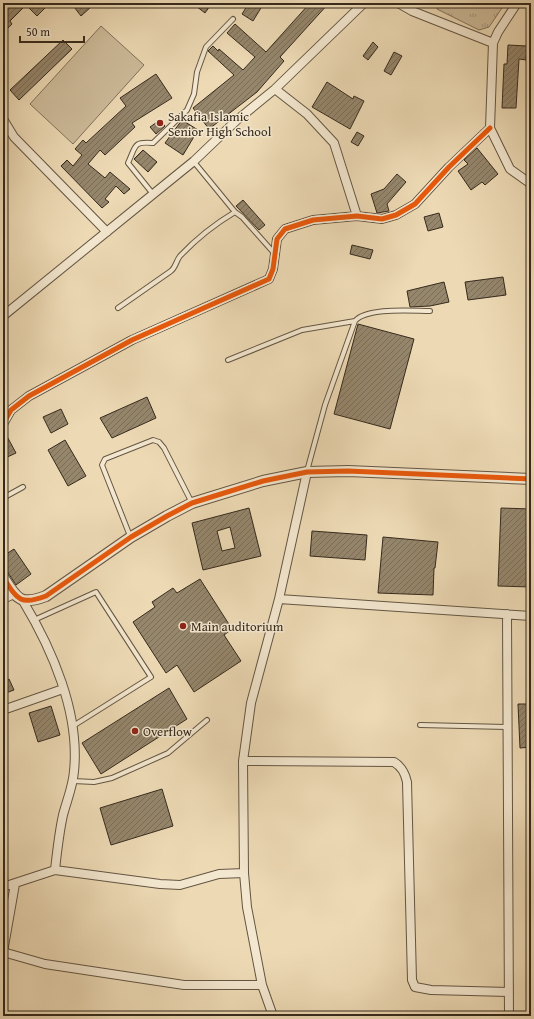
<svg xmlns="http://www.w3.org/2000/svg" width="534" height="1019" font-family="'Gentium Book Plus',serif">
	<defs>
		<pattern id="grass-tufts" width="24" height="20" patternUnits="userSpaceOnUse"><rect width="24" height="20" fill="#cebc9b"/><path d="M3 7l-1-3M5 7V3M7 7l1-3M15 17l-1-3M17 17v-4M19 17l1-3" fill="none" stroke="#a8997e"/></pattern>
		<pattern id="building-hatch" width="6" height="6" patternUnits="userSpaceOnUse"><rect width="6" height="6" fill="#95866c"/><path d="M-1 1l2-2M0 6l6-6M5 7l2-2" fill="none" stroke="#7a6e58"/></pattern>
	</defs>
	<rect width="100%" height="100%" fill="#eddab5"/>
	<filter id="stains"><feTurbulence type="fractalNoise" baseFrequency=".005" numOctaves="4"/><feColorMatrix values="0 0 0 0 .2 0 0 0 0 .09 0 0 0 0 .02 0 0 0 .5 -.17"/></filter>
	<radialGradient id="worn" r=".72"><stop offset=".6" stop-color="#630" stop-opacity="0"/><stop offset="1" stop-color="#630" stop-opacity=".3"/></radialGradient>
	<path fill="url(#grass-tufts)" stroke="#82735c" d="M438,3H508L504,5L489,27L479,30L437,9Z"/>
	<path fill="#cebc9b" stroke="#82735c" d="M101,26L144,65L73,144L30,104Z"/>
	<path fill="url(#building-hatch)" stroke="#362a1d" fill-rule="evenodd" d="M3,3H50L37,16L26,5L10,21L12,24L3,33Z
		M71,3H88L91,7L81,16Z
		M192,3H212L205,13Z
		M249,3H264L253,21L242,14Z
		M310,3H329L280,57L284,61L257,92L209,129L193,108L234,75L208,51L213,46L218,51L219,49L243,70L255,57L227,33L235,24L266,52Z
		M63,40L72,49L19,100L10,90Z
		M373,42L378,47L368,60L363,56Z
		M508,45L527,46L526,60L519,59L516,108H502L504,64H507Z
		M394,52L402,56L391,75L384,71Z
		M156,74L172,98L132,123L135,127L105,155L100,150L88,164L105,178L110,172L130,189L124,194L116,186L105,199L109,202L102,208L61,166L67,160L73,166L82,155L75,149L83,140L86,143L126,106L120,98Z
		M327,82L353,99L354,96L364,101L350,129L312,107Z
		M160,120L165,126L156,134L150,127Z
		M182,120L198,130L183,155L165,143Z
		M357,132L364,136L358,146L351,142Z
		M477,148L498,174L485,185L482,182L471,190L458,171L468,164L464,160Z
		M143,150L157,162L148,172L134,159Z
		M397,174L406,182L387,204L389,211L377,213L371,194L384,189Z
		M243,200L265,225L259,230L236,206Z
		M439,213L443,227L428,231L424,217Z
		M352,245L373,250L370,259L350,254Z
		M503,277L506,295L468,300L465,282Z
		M444,282L449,302L430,306L410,307L407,291Z
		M358,324L414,339L390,429L334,414Z
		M147,397L156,418L112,438L100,418Z
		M61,409L68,424L51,433L43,417Z
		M3,429L16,453L3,459Z
		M65,440L86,476L68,486L48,450Z
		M249,508L261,556L203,570L192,523ZM230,527L235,548L222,551L217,531Z
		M501,508L531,509V587L498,586Z
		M312,531L367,535L365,560L310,556Z
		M383,537L438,542L435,568H434L433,595L378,593Z
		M14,549L31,574L16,585L3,565V556Z
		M200,579L232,629L224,635L241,661L194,692L177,665L166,673L133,622L155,607L152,602L173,588L177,593Z
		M9,679L14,690L3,694V682Z
		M169,688L187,719L101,774L82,743Z
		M518,704H531V747L520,748Z
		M51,706L60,735L38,742L29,713Z
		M162,789L173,826L111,845L100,808Z"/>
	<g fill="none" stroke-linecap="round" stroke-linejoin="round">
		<g stroke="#645643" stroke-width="6">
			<path id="service" d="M194,162L235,212
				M153,194L128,163C136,146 133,141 153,143L187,110L194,94L197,72L206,47L233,19
				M118,308L171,271C176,267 176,261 180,256C196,239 215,224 235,212L242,217L274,253
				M228,360L302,330L355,321
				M307,471L325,405L355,321C367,307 412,311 430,311
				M3,498L23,487
				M130,536L102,465L105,459L153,440L159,442L164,448L192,503
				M34,620L96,592L151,677L73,726
				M420,725L507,727
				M73,781L94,782L112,778L168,753L207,720"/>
		</g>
		<g stroke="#645643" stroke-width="10">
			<path id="minor" d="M398,3L412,11L493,43
				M517,3L498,32L493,43L490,128L510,169L531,184
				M275,89L307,114L334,143L357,216
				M3,119L14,137L107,232
				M3,316L194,161L237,120L275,89L364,3
				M3,424L11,410L29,396L132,340L269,279L273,269L277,239L285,229L313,220L357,216L382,219L396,215L415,204L449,167L490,128
				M3,599L14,594
				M279,599L531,616
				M23,601C52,649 80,713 74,771C73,786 67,800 63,815C59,833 57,852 55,870
				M507,614L509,1016
				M3,710L63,689
				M243,761L394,762C402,767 405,773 407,782L412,980L415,987L431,990L509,992
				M3,887L55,870L160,884L180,885L219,874L244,873
				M3,952L45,964L184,985H262
				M3,952L15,884
				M273,1016L262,985L247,907L244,873L243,761L251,703L279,599L307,472"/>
		</g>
		<g stroke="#645643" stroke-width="12">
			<path id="tertiary" d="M3,577C17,599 20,606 46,596L131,537L167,516L192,503L263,481L307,472L348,471L531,479"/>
		</g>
		<use href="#service" stroke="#f3e7cf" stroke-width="4"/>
		<use href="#minor" stroke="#f3e7cf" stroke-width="8"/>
		<use href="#tertiary" stroke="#f3e7cf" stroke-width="10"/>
		<g stroke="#f3e7cf" stroke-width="8">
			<path id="cycleway" d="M3,424L11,410L29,396L132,340L269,279L273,269L277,239L285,229L313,220L357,216L382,219L396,215L415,204L449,167L490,128
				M3,577C17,599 20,606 46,596L131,537L167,516L192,503L263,481L307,472L348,471L531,479"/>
		</g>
		<use href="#cycleway" stroke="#e8590c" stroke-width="5"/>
	</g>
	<g fill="#8f2418" stroke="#f3e7cf" stroke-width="1.5">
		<circle cx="160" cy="123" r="4"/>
		<circle cx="183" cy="626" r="4"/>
		<circle cx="135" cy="731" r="4"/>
	</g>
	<g text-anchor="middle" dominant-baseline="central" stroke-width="3" stroke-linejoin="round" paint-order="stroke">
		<g font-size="13" fill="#362a1d" stroke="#f3e7cf" text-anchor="start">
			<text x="168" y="116">Sakafia Islamic<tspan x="168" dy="15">Senior High School</tspan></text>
			<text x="191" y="626">Main auditorium</text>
			<text x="143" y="731">Overflow</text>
		</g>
	</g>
	<rect width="534" height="1019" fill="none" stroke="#eddab5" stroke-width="16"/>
	<rect x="4" y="4" width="526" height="1011" fill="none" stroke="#362a1d" stroke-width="2"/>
	<rect x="8" y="8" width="518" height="1003" fill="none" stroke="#362a1d"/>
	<path d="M20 36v6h64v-6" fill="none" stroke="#362a1d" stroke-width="2"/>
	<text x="26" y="36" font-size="12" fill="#362a1d" stroke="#f3e7cf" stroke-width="3" paint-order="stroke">50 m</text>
	<rect width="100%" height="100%" filter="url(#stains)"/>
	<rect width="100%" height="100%" fill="url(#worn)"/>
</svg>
